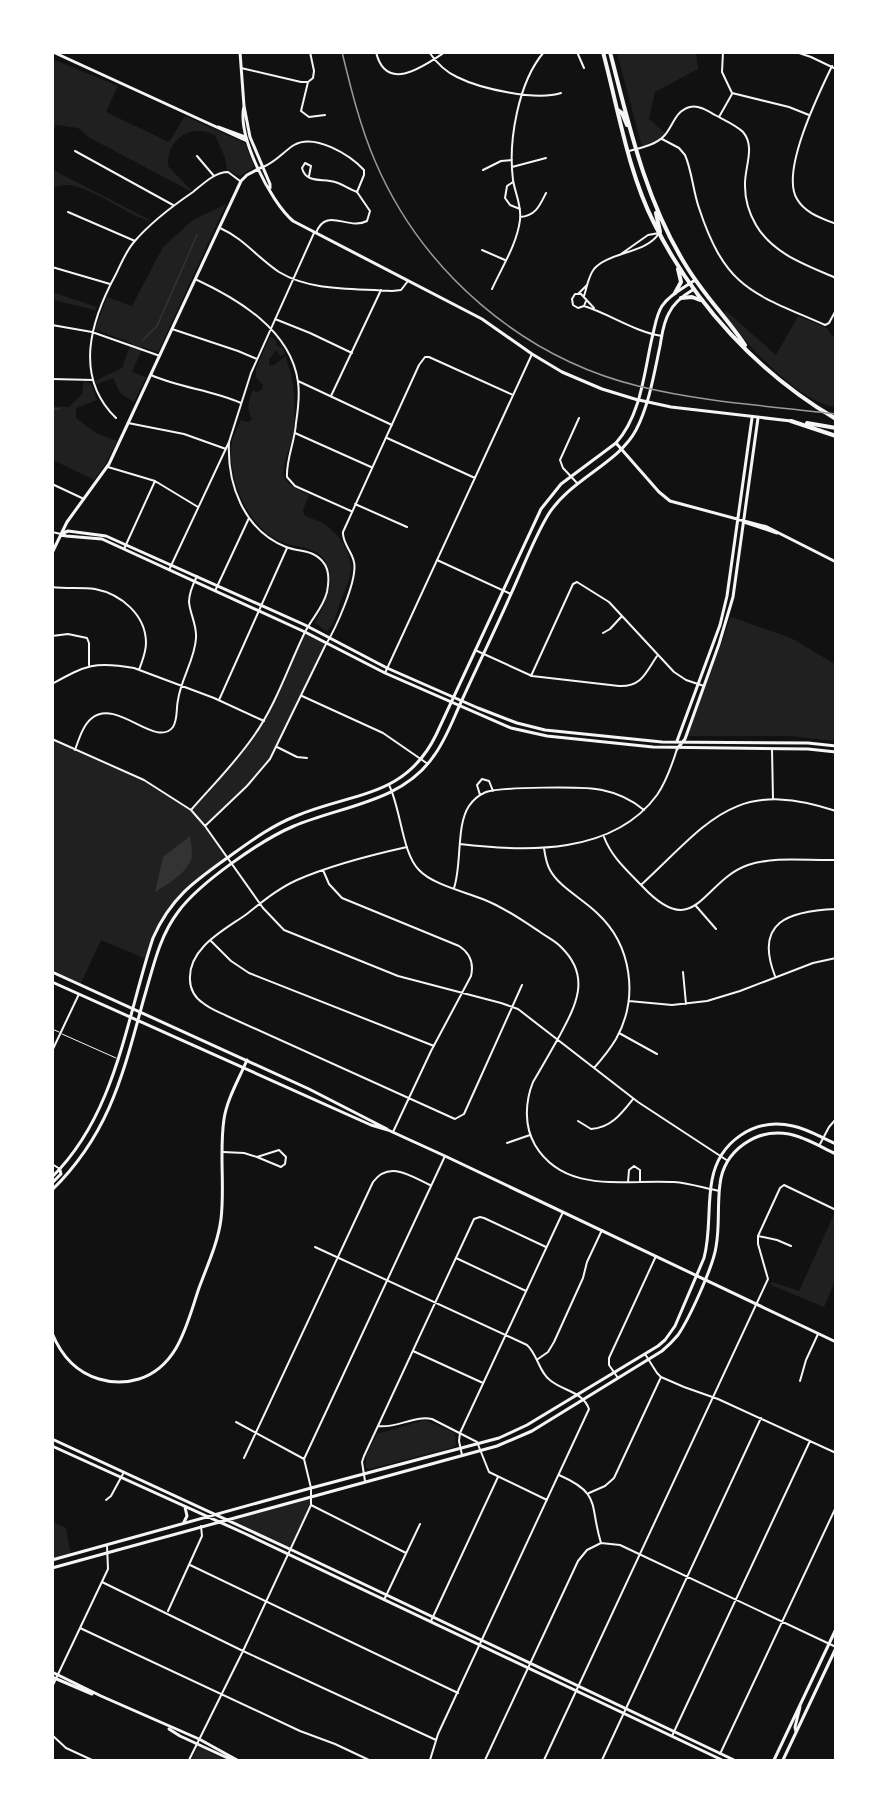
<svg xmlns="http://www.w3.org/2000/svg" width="888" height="1813" font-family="'Open Sans',sans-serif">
	<rect width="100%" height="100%" fill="#111"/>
	<path fill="#202020" d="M617,53H696L698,69L655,92L649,119L666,134L654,143L642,147Z
		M52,59L118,86L106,112L169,142L185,116L245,143L254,167L240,176L227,170L225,158L215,135C190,123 167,139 168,166L191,190L190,191L90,138L78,128L56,125L53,132Z
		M52,168L57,172L152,221C125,217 79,173 53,188Z
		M226,204L158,352L143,347L132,372L146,377L134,402L120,393L113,378L97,384L95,381L122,368L131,343L95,329L107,297L132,306L163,247L193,220Z
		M52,292L97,307L95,310L53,300Z
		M726,311L776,355L798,316L827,328L830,334L835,337V407C795,400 748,344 723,314Z
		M272,337L277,342L276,345L283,348L285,354L280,356L276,350L269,360V365H274L286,356C287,365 291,371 292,378C295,395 296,423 292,439C290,450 281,465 284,476C287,486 301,491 309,495L303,510L305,516C309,518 314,519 318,521C335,528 352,551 351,570C350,580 344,592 340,602C337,612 335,625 326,631L315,623C324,602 337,587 326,563C319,546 297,548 282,542C248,529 226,476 232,441C234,434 238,427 241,420L248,422L252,419C246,408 248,402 253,390L256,392L261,390L263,385L256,377V369L269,338Z
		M84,381L91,384L97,400L76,408V418L96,433L117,441L105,465L94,480L53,460V406L69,407L82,394Z
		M731,617L791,638L835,664V741L790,736H687Z
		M305,632L327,643L270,759L247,786L205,826L227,858C200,876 173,897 158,928C153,937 150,948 146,959L101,940L80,985L53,972V739L144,780L191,810L244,749L267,714Z
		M835,1212V1281L824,1307L771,1285L772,1282L799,1291Z
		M425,1420L455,1433L456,1444L454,1447L370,1469L366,1468V1456L377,1434Z
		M310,1496L311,1505L290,1549L226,1520Z
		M53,1522L66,1528L71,1555L53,1560Z
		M198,1746L226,1760H191Z"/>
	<path fill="#333" d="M190,836C191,844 193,852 191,860C186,873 167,885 155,892L163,857Z"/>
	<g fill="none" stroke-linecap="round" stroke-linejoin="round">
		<path stroke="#333" stroke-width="1.5" d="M143,340L157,326L197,235
			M52,409H60"/>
		<path stroke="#f5f5f5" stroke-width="1" d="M52,1029L59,1032
			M62,1034L116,1058"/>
		<path stroke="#f5f5f5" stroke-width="2" d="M310,52L314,71L313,78L308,82L301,111L309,117L325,115
			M376,52C386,94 424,66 445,52
			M429,52C436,62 446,72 457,77C481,89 536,101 561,93
			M577,52L584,68
			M723,52L722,72L732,93L789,107L809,115
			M796,52L811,57L836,69
			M832,66C819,93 780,172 797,199C805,213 821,218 836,224
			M241,68L301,82H308
			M719,117L732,94
			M662,139L679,148L685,155C692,171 693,191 699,208C726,290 753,293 825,325L829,323L836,310
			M75,151L173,205
			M629,151C640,148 655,145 663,137C673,128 674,111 690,107C699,105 708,111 715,115C724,120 736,125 743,132C756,147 744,168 745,186C745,199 749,213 756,225C773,254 806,265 836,278
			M197,156L214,176
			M263,167C276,162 283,152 294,145C315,133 350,155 364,170V175L357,192
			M512,167L546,158
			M483,170L501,161L512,160
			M309,176L311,166L305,163L302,168C306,184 323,178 335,182C342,184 349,189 357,192
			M513,182L507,186L505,198L510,205L520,209
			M68,212L135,241
			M520,217C536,216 540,205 546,193
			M220,228C243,238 258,258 279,272C312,292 356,288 392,291L401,290L408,281
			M316,233C326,206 348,231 367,221L370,211L357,192
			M482,250L505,260
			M621,254L648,235L659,233
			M52,267L110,284
			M195,279C238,299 291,330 298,382C300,395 298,410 296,423C295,441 286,460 287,477L295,486L351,511
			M492,289C502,267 517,244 520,220C522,206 515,193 513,180C508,142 518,82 544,52
			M579,293L587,285
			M584,296C587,287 588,277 594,269C608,252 648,253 659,233
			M586,301L584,306L578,308L573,305L572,299L575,294H581L594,308
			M584,306C610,314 635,332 662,336
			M275,319L310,333L352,353
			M52,325L92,332L160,356
			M172,329L238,351L257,359
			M151,375C180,388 212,390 241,403
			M52,379L93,380
			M298,381L392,425
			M331,396L381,290
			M116,418C73,376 91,320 116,274C121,264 126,251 134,242C151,222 171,207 193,192C203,184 215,172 228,172L240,181
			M128,423L184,434L226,449
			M295,433L371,467
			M387,438L475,478
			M108,467L155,481L198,507
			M577,483L563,468L560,460L579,418
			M52,484L84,499
			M355,504L407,527
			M52,532L61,534
			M124,549L155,481
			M437,560L511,594
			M169,570L229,442L251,373L314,233
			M52,587C67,589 81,587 95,589C121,594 146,615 146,643C146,653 142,661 139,670
			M215,591L249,518
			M603,633L610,629L622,616
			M52,636L68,634L87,638L89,643V665
			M475,650L532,676L619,686C642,687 646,672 657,656
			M385,673L532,354
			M531,676L573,584L577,582L609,602L674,672L686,680L704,686
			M52,684C86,665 95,661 134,668L214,698L264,721
			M302,696L383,733L428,764
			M219,700L287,548
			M52,739L144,780L191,810L205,826L263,908L284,930L398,976L501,1003L518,1009L638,1102L728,1161
			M277,747L297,757L307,758
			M772,749L773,799
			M75,750C79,739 83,725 92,718C117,698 156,749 173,727C178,719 176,708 178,700C181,679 195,659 196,638C197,625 190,614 189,602C189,593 193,584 197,576
			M389,785C401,809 402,853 419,870C433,885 466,892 485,900C505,908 522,920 540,932C547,937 556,941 562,948C591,977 576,1005 560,1035C551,1051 542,1067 533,1082C525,1102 524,1126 535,1145C565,1195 625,1179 674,1182C689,1183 704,1188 719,1191
			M480,795L477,785L482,779L489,781L493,791
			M191,810C212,786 235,763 253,737C276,705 288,667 305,632C312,618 323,608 327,592C329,582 330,570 323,562C313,549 298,552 286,547C243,530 227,483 229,442
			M205,826L247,786L270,759L325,646C335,630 358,580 354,562C352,551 342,543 343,532L419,365L425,357H429L513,395
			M604,837C612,858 628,871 643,887C696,943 702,881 748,865C776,856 807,861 836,860
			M460,844C527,852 613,855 657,795C666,782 672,765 677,749
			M407,847C371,855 331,865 297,880C277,889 261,903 244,916C222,931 188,949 190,980C190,989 195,998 203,1003C210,1009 219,1012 227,1016L455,1119L464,1114L522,985
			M544,848C545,855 546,863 550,870C559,887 583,899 597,913C632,945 639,998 616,1039C610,1049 602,1059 594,1068
			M323,870L329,884L342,898L459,946C470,953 474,963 471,976L431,1051L393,1132
			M641,885C709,822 734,777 836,811
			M454,888C462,865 456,825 469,806C473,800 479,795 486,792C501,787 586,786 602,790C617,793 632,800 644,810
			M696,906L716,929
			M211,941L231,961L249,973L434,1046
			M683,972L686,1004
			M775,976C754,922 788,911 836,909
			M629,1001L672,1005L707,1001L740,991L813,963L836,958
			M619,1033L657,1054
			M52,1051L79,994
			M578,1121L591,1129C611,1128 622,1113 633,1099
			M507,1143L530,1135
			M819,1146L829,1127L836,1119
			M279,1150L286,1157L285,1164L281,1167L257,1157Z
			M223,1152L244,1153L257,1157
			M52,1164L60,1169
			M628,1182L629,1170L634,1166L640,1170V1182
			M758,1236L777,1240L791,1246
			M315,1247L527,1345C538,1355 539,1373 551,1381C564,1391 583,1392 589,1409L438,1734L430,1760
			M456,1258L526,1291
			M413,1351L483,1383
			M645,1354L657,1373L661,1377L684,1387L718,1399L836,1453
			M538,1359L548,1352L554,1342L583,1278L587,1262L602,1230
			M618,1378L609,1365V1358L656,1256
			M800,1381L806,1360L818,1334
			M378,1426C396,1429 414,1415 432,1419L477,1442L489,1472L547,1500
			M462,1455L459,1441L460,1433L563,1212
			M244,1458L373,1182C389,1160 411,1176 430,1185
			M304,1459L445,1156
			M559,1475C602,1494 589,1504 601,1543L620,1545L836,1647
			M365,1481L362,1462L364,1456L474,1219L480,1217L484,1218L546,1247
			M589,1493L605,1486L614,1478L661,1377
			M106,1500L111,1496L124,1472
			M311,1505L406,1553
			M190,1565L458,1693
			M102,1582L243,1651L436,1740
			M384,1600L420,1524
			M168,1611L202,1536L201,1526
			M431,1621L498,1477
			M80,1628L300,1731L335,1744L369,1760
			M52,1687L108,1569L107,1545
			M52,1735L66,1748L92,1760
			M672,1736L810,1441
			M720,1754L836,1507
			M189,1760L243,1651L311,1505V1488L304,1459L236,1422
			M485,1760L578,1561L587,1550L601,1543
			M544,1760L768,1279L758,1244V1236L780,1188L784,1185L836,1210
			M602,1760L761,1418"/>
		<path stroke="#f5f5f5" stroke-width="3" d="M53,52L247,141
			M240,52L244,106L250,137L270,184V188
			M244,106C237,136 270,201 293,221L482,319L532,354L562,372L602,389L638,400
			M218,127L245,137
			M616,443L659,492L670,501L767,527L836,562
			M744,522L777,533
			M61,534L66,536L102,539L305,632L385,673L511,728L547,736L653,747L808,749L836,752
			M61,534L68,531L106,536L305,625L387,668L478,708L517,723L545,730L662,742L808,743L836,746
			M52,553L67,522L109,464L241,181L247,175L262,167
			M677,741L720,625L727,596L752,418
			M677,749L685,739L719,644L733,597L758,418
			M52,1333C61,1355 75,1372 99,1379C112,1383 126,1383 139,1379C179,1366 187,1323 199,1288C207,1266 218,1243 221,1219C225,1186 219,1152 224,1119C227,1099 239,1079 247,1060
			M52,1439L294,1551L734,1760
			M52,1446L246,1534L722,1760
			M184,1522L187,1516L185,1507
			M52,1560L311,1488L499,1438L527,1425L658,1346L665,1340L675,1326L704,1258C711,1232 707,1206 712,1180C719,1142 754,1117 793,1126C808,1129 822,1138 836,1144
			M52,1568L497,1446L532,1431L662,1351C668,1346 673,1341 678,1335C689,1319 713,1267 716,1247C720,1226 717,1205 720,1184C724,1150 757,1128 789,1134C805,1137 821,1147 836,1154
			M52,1672L101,1696L199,1739L237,1760
			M52,1677L92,1694
			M169,1729L180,1736L232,1760"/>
		<path stroke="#f5f5f5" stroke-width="3" d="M639,400L671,407L791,421
			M52,972L309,1089L387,1129
			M52,982L371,1125L388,1130L445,1156L836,1342
			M52,1177C116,1114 126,1020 153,938C171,897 195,881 230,856C251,841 271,826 296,816C353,792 405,798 436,735L541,509L561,484L616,443C641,415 644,373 652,338C655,327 656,315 662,306C670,294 684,288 695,280
			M52,1183L61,1174L60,1170
			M52,1190C110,1133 123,1074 144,998C153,968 159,937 178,912C199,883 261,840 294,826C341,806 402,802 433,757C446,740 453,719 462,700C478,665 495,630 511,594C523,568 533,540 548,515C570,479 618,464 636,430C649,405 654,374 660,346C662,335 663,323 669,313C674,302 684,295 694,289
			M796,1732L795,1727L800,1707
			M774,1760L836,1629
			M783,1760L836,1648"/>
		<path stroke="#f5f5f5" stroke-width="4" d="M603,52C618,108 628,172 654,223C694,304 758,373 836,419
			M610,52C629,125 645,199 685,264C702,293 726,317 745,345
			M618,110L622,113L627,125
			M656,213L660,232
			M675,293L681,282L678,269
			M681,298L692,297L700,300
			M791,421L836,436
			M807,423L836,428"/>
		<path stroke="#9a9a9a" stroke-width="1.5" d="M342,52C351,89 360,126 375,161C422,271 521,357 638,386C702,402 770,406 836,414"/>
	</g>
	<rect width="888" height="1813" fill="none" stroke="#ffffff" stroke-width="108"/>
</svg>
